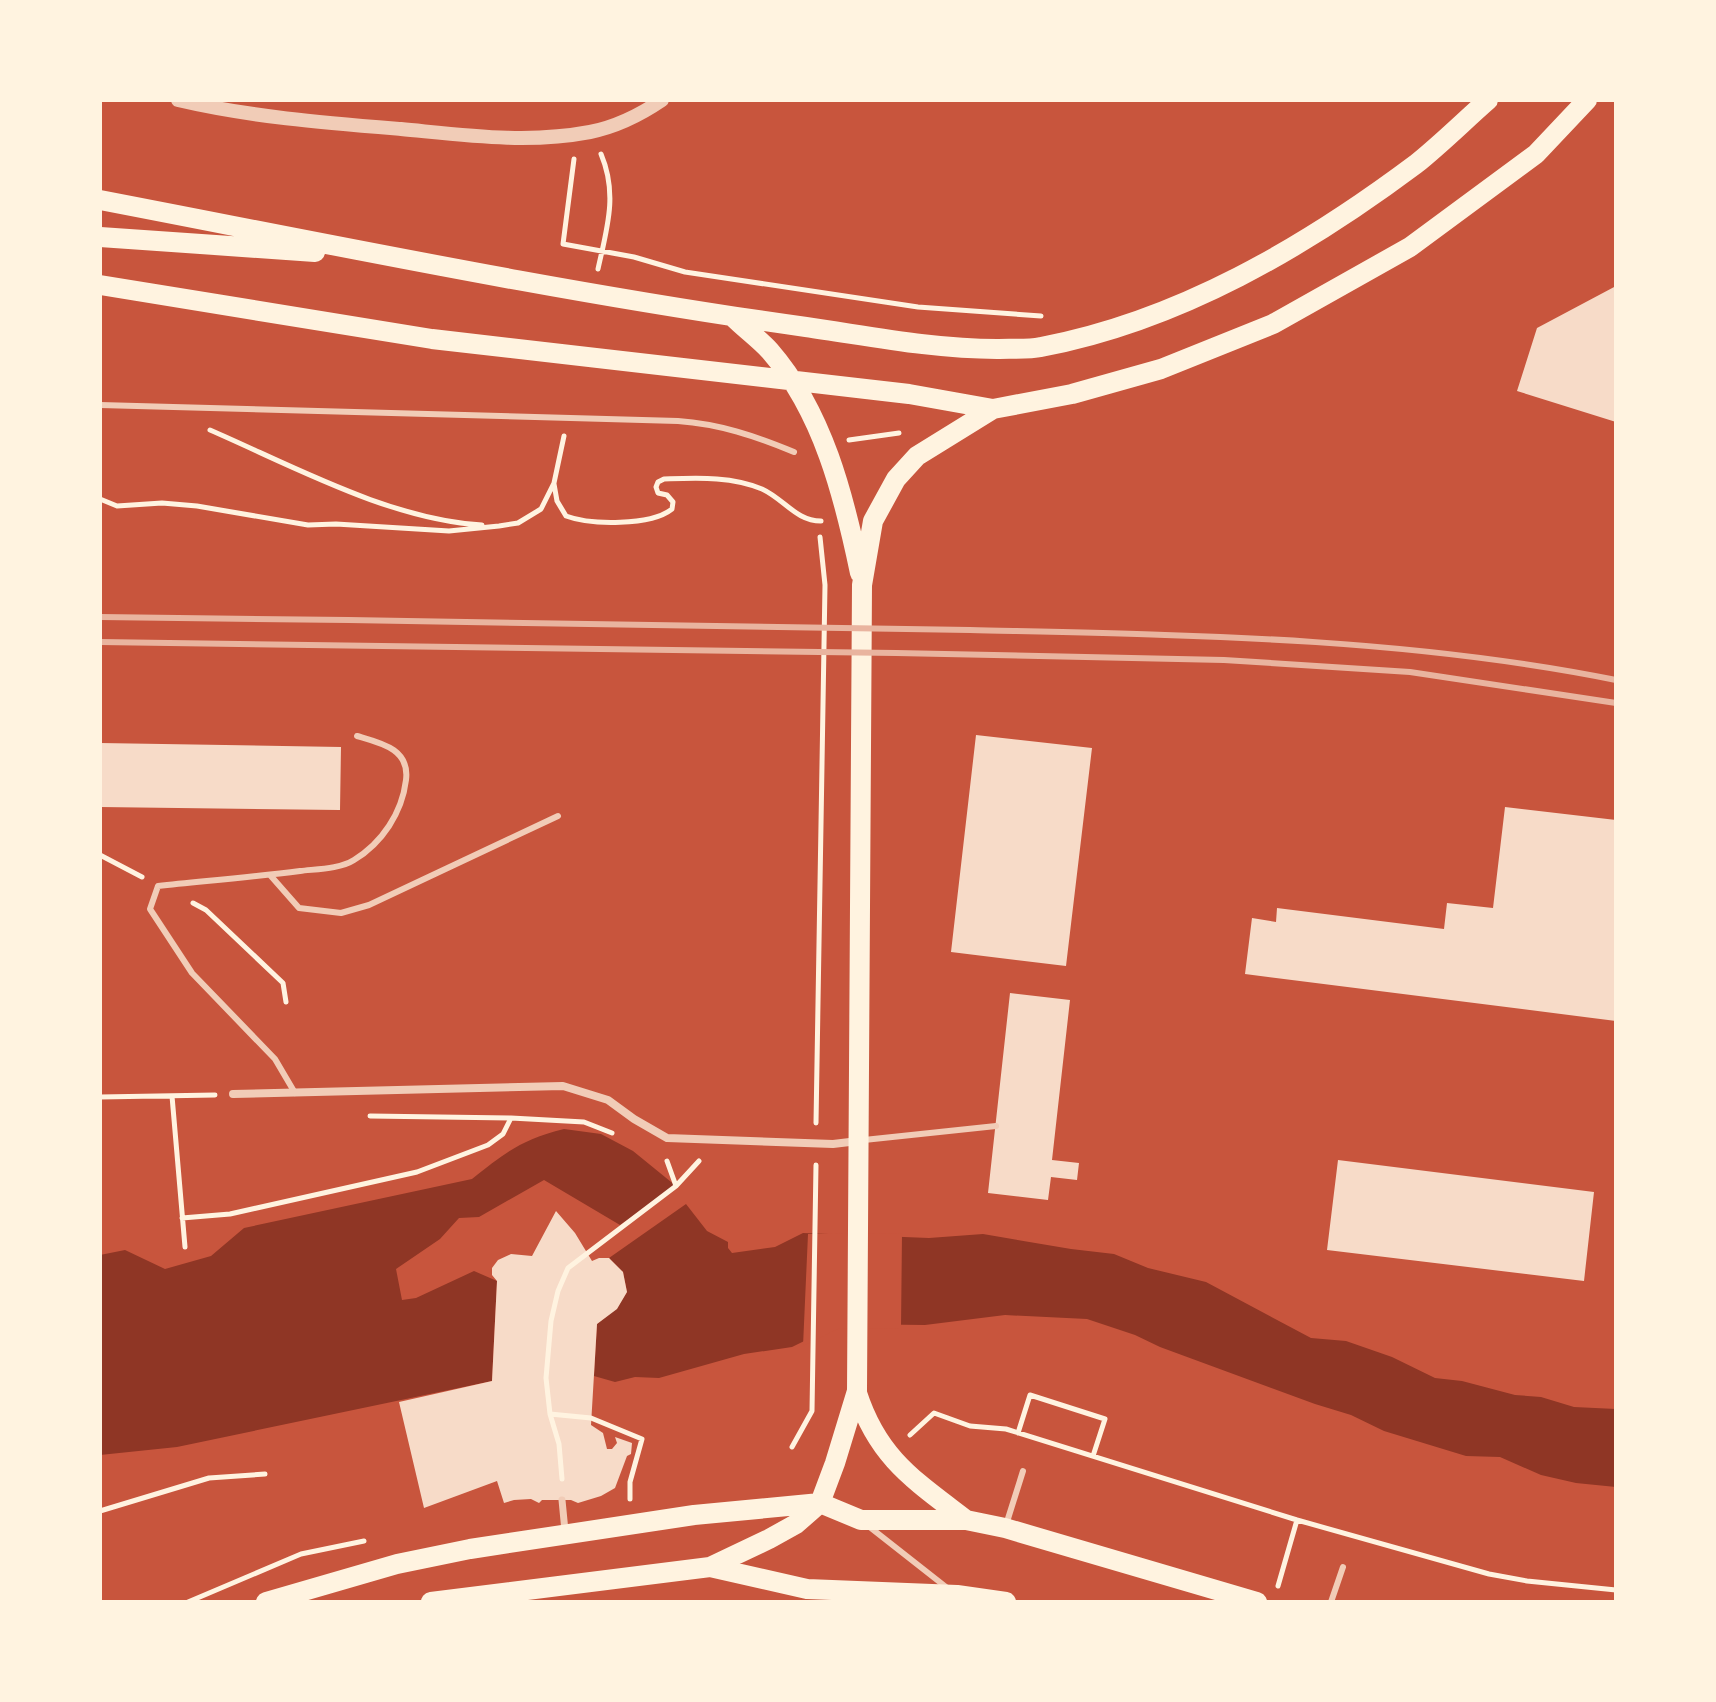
<svg xmlns="http://www.w3.org/2000/svg" width="1716" height="1702" font-family="'Source Sans 3',sans-serif">
	<rect width="100%" height="100%" fill="#c8553d"/>
	<path fill="#8f3625" d="M564,1129L601,1134L633,1151L676,1186L620,1225L544,1180L479,1217L459,1218L440,1239L396,1269L402,1300L416,1298L474,1271L497,1281L492,1381L177,1447L100,1455V1255L125,1250L165,1269L211,1256L244,1228L472,1179C505,1153 522,1139 564,1129Z
		M686,1204L707,1231L728,1242V1248L732,1253L775,1247L803,1233L929,1238L983,1234L1071,1249L1114,1254L1148,1268L1206,1282L1311,1338L1346,1341L1392,1357L1435,1378L1462,1381L1515,1395L1541,1397L1574,1407L1616,1409V1487L1576,1483L1541,1475L1500,1457L1466,1456L1384,1431L1351,1415L1315,1404L1160,1347L1135,1335L1087,1319L1005,1315L925,1325L839,1324L792,1347L744,1354L659,1378L635,1377L615,1382L594,1376L597,1324L617,1308L627,1292L623,1272L609,1258Z"/>
	<path fill="#c8553d" d="M902,1233L901,1329L840,1328L803,1346L808,1234Z"/>
	<path fill="#f7dbc8" d="M1616,286V422L1517,391L1537,328Z
		M976,735L1092,748L1066,966L951,952Z
		M100,743L341,747L340,810L100,807Z
		M1505,807L1616,820V1021L1245,974L1252,918L1276,922L1277,908L1444,929L1447,903L1493,908Z
		M1010,993L1070,1000L1052,1160L1079,1163L1077,1180L1051,1177L1048,1200L988,1193Z
		M1338,1160L1594,1192L1584,1281L1327,1250Z
		M556,1211L575,1233L592,1261L599,1258H609L623,1272L627,1292L617,1309L597,1324L591,1425L603,1433L607,1449H612L617,1443L615,1437L632,1443L631,1454L627,1456L615,1488L601,1496L578,1503L571,1500H542L539,1503L531,1499L514,1500L504,1503L497,1481L424,1508L399,1402L492,1381L497,1281L492,1275V1268L498,1260L511,1254L532,1256Z"/>
	<g fill="none" stroke-linecap="round" stroke-linejoin="round">
		<path stroke="#fff3e0" stroke-width="5" d="M574,159L563,244L634,257L685,272L918,307L1041,316
			M598,269C607,228 618,194 601,154
			M210,430C293,466 391,520 482,525
			M849,440L899,433
			M554,484L557,501L566,516C590,525 651,526 672,509L673,502L667,495L658,493L656,487L658,482L664,479C697,478 731,476 762,489C784,499 796,521 821,521
			M100,499L117,506L162,503L197,506L308,525L336,524L449,531L499,526L518,523L541,509L554,483L564,436
			M100,855L142,877
			M193,903L206,910L283,983L286,1002
			M172,1096L185,1247
			M100,1097L215,1095
			M370,1116L511,1118
			M816,1123L825,585L820,537
			M667,1161L676,1186
			M182,1218L230,1214L417,1172L488,1145L503,1134L511,1118L584,1122L612,1133
			M550,1414L591,1418L642,1439L630,1482V1499
			M1018,1433L1030,1395L1105,1419L1093,1456
			M910,1435L934,1413L970,1426L1006,1429L1297,1520L1489,1574L1527,1581L1616,1590
			M792,1447L812,1411L816,1165
			M562,1479L559,1444L550,1414L546,1378L551,1321L558,1291L568,1268L676,1186L699,1161
			M100,1511L209,1478L265,1474
			M1278,1586L1297,1520
			M188,1602L301,1554L364,1541"/>
		<path stroke="#f1ccb7" stroke-width="6" d="M100,405L678,421C720,424 755,436 794,452
			M270,875L299,908L341,913L369,905L558,816
			M295,1093L275,1059L192,973L150,909L158,886C205,881 253,877 300,871C316,869 340,869 354,860C382,843 402,813 406,780C410,749 381,743 357,736
			M864,1140L996,1126
			M867,1525L946,1587
			M1006,1525L1023,1471
			M1331,1602L1343,1567"/>
		<path stroke="#f1ccb7" stroke-width="7" d="M562,1500L565,1531"/>
		<path stroke="#f1ccb7" stroke-width="8" d="M233,1094L563,1086L608,1100L634,1119L667,1138L833,1144L858,1141"/>
		<path stroke="#f1ccb7" stroke-width="14" d="M178,100C250,117 327,123 401,129C464,135 527,144 590,132C615,127 640,115 662,100"/>
		<path stroke="#fff3e0" stroke-width="20" d="M100,200C334,245 569,294 806,327C869,336 933,349 997,349C1011,348 1027,350 1041,347C1179,321 1305,247 1416,164C1441,144 1464,121 1488,100
			M100,237L315,252
			M100,285L432,339L909,394L993,409L1072,394L1161,369L1273,324L1410,247L1536,154L1587,100
			M733,317C745,329 759,339 770,351C823,412 844,496 860,573
			M857,1393C878,1458 914,1480 966,1520
			M710,1567L807,1589L957,1595L1006,1602
			M266,1602L397,1564L470,1549L694,1515L820,1503L861,1520H966L1005,1528L1257,1602
			M431,1602L710,1567L769,1539L796,1524L820,1503L835,1463L857,1391L862,585L873,521L896,479L917,456L993,409"/>
		<path stroke="#e9b49f" stroke-width="6" d="M100,617C390,621 680,623 970,630C1187,635 1402,637 1616,680
			M100,642L896,653L1224,660L1410,672L1616,703"/>
	</g>
	<rect width="1716" height="1702" fill="none" stroke="#fff3e0" stroke-width="204"/>
</svg>
